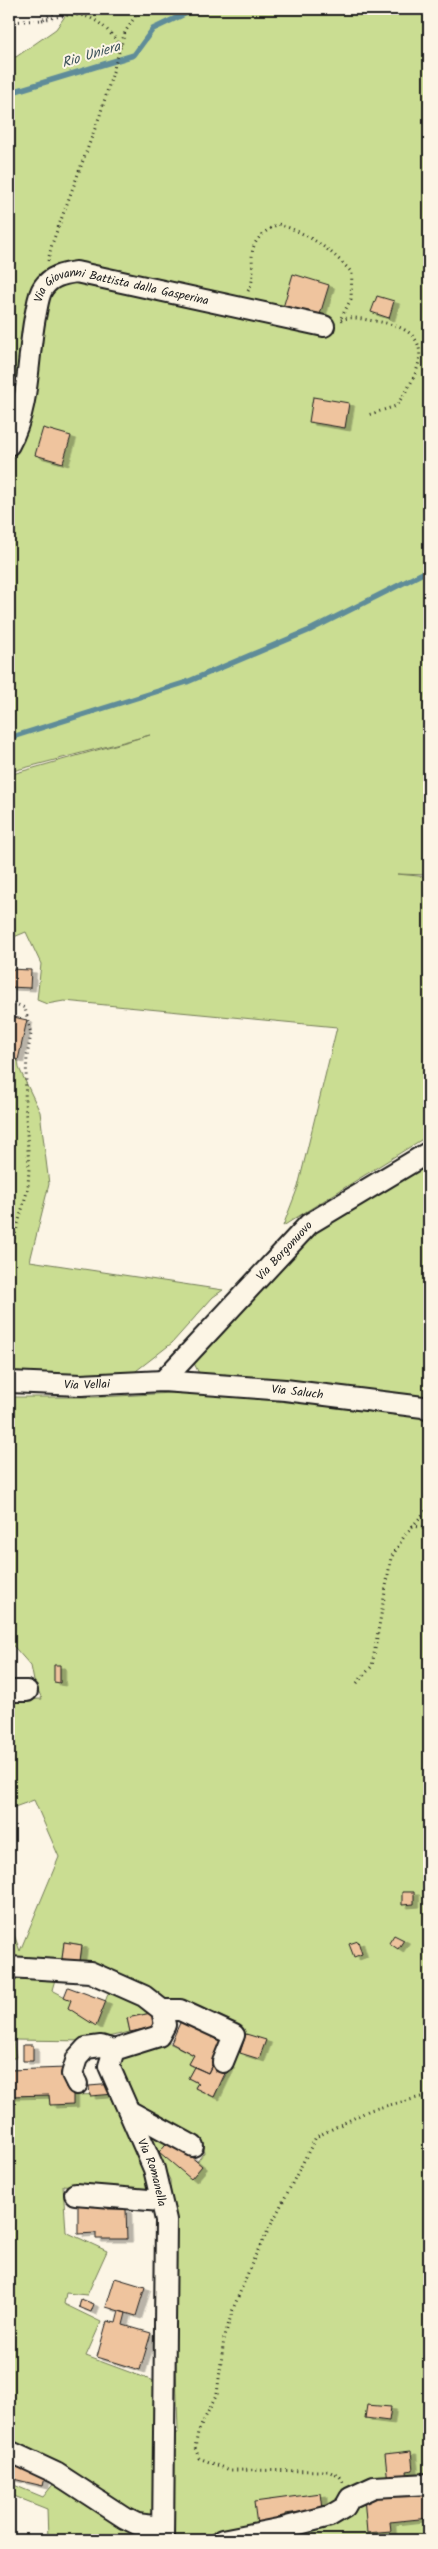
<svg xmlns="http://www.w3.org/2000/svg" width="438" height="2549" font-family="Kalam,sans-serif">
	<defs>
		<filter id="shadow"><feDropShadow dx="5.5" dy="3" stdDeviation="0" flood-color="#0004"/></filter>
	</defs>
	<rect width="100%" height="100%" fill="#fcf5e5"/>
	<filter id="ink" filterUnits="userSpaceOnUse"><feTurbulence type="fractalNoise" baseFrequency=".02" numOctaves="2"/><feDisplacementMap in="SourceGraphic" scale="10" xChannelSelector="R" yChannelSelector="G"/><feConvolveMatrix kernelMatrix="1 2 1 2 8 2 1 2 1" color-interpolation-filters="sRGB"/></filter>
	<g filter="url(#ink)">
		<path fill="#cadd92" stroke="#737c57" d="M70,9H429V875L397,874L429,877V1135L283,1226L298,1187L337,1027L64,1001L47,1004L37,1000L41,964L26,932L9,939V775L150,735L9,772V55L16,57L56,29Z
			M9,1057L18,1060L19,1068L40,1112L49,1184L30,1261L223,1290L213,1297L172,1343L132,1374L82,1379L9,1376Z
			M429,1164V1400L235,1379L225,1374L204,1384L193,1361L315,1229Z
			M207,1391L392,1406L429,1417V2540H48L47,2509L9,2494V2483L43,2497L59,2477L9,2444V2096L49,2095L50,2105L73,2095L115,2094L159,2193L63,2185L66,2232L107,2251L87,2295L66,2293L64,2304L101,2322L86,2356L164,2385V2450L178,2431L170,2180L141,2124L197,2162L205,2151L132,2104L117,2068L119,2052L132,2046L167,2042L194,2055L189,2064L194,2067L188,2078L198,2083L195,2087L214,2097C224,2075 239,2056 246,2034L80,1961L82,1945L64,1942L62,1959L9,1962V1921L20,1951L59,1857L34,1800L9,1809V1700L42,1699L34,1681L31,1666L9,1641V1397H100Z
			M9,1973L56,1976L52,1990L71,2000L96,2025L110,1989L156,2012L127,2018L130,2032L90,2041L13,2040L16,2058H9Z"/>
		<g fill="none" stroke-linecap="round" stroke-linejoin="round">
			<path stroke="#5f8c99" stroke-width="5.5" d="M9,93L134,55L153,29L195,9
				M9,738L187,682L310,630L429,570"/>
		</g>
		<path fill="#efc49e" stroke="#1c1c1c" filter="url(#shadow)" d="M293,274L329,285L318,321L282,311Z
			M377,296L394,301L389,318L371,312Z
			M313,397L349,403L345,428L309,422Z
			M43,428L71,436L63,463L35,455Z
			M9,969L31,970L30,988L9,987Z
			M9,1016L27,1020L18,1060L9,1057Z
			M54,1665H60V1683L54,1682Z
			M402,1892H414V1904L402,1905Z
			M394,1935L404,1940L398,1949L389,1943Z
			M358,1941L362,1954L354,1957L349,1944Z
			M64,1942L82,1945L80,1961L62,1959Z
			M68,1987L106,2001L96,2026L68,2008L71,2000L64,1997Z
			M156,2012L159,2026L130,2032L127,2018Z
			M183,2016L227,2036L208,2073L189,2064L194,2055L171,2043Z
			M246,2034L266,2040L259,2059L240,2053Z
			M23,2045H33V2061H23Z
			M215,2058L229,2065L214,2097L195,2088L198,2083L188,2078L194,2067L208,2073Z
			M66,2068V2088H73V2104L50,2105L49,2095L9,2096V2070Z
			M114,2084L115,2094L90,2096L89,2086Z
			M170,2139L202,2166L191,2179L159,2152Z
			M78,2201H108V2209H126L127,2239H96V2233L78,2234Z
			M115,2278L145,2287L136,2316L106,2307Z
			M81,2299L94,2304L91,2312L79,2307Z
			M119,2311L126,2313L123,2325L151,2333L140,2370L97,2357L107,2321L116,2323Z
			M367,2405L391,2407L389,2421L365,2418Z
			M411,2451L413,2470L406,2471L407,2480L388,2482L385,2454Z
			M9,2460L47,2469L43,2486L9,2478Z
			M429,2491V2518L390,2522L391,2531L367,2533L364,2497Z
			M321,2493L323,2509L285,2514V2516L277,2517V2522L257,2525L254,2502Z"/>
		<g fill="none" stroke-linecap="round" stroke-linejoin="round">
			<g stroke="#1c1c1c" stroke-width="24">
				<g id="minor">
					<path id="s1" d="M9,445C30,407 27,359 35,317C37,309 38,295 43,288C51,276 63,274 76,272L324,326"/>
					<path id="s2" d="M163,1381L309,1224L429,1152"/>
					<path id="s3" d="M9,1382L81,1385L163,1381L285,1390L423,1407L429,1410"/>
					<path d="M9,1691H27"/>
					<path id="s4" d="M9,1967L90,1972L144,1996L162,2010L165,2025L159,2036L114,2050L109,2066L154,2169L166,2220L163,2540"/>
					<path d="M162,2010H180L234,2035L223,2062"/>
					<path d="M77,2084L72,2074L77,2058L86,2048L101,2046L114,2050"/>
					<path d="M129,2111L193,2146"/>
					<path d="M75,2194L161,2201"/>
					<path d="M9,2451L56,2473L125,2518L137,2524L163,2527"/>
					<path d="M222,2540L283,2528L330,2516L345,2507L350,2498L374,2487L429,2484"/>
				</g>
			</g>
			<path stroke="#1c1c1c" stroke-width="3" stroke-dasharray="1 4" stroke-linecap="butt" d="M42,20C81,11 94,11 121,46
				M9,22L42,20L61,9
				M48,261L52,244L100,115L125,32L140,9
				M248,291C263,265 234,247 278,224C308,233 332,250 352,273L351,299L340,320
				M341,320C352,315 363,320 375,321C437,330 425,366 396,406L368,415
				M9,1001L25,1008L31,1034L27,1056L25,1100L29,1167L28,1188L9,1256
				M412,1526L429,1528
				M357,1683L372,1666L391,1558L405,1535L429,1507
				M343,2482L340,2477L328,2471L230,2470L199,2458L195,2448L198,2432L217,2394L224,2339L233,2309L255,2256L316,2137L370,2110L429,2095"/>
			<use href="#minor" stroke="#fcf5e5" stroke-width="20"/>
		</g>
	</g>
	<g text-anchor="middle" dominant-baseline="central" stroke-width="4" stroke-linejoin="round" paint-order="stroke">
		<g font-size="12" fill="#1c1c1c" stroke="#fcf5e5">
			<text stroke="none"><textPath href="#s1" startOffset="241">Via Giovanni Battista dalla Gasperina</textPath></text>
			<text stroke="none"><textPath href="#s2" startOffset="178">Via Borgonuovo</textPath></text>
			<text stroke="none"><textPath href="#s3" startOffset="78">Via Vellai</textPath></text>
			<text stroke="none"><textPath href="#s3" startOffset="289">Via Saluch</textPath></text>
			<text stroke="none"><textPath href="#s4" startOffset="370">Via Romanella</textPath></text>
		</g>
		<g font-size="14" font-style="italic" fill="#3e545b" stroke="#fcf5e5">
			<text transform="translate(91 55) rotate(-17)">Rio Uniera</text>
		</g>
	</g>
	<rect width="438" height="2549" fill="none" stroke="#fcf5e5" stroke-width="30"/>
	<rect x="15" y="15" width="408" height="2519" fill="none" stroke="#1c1c1c" stroke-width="2" filter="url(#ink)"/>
</svg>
